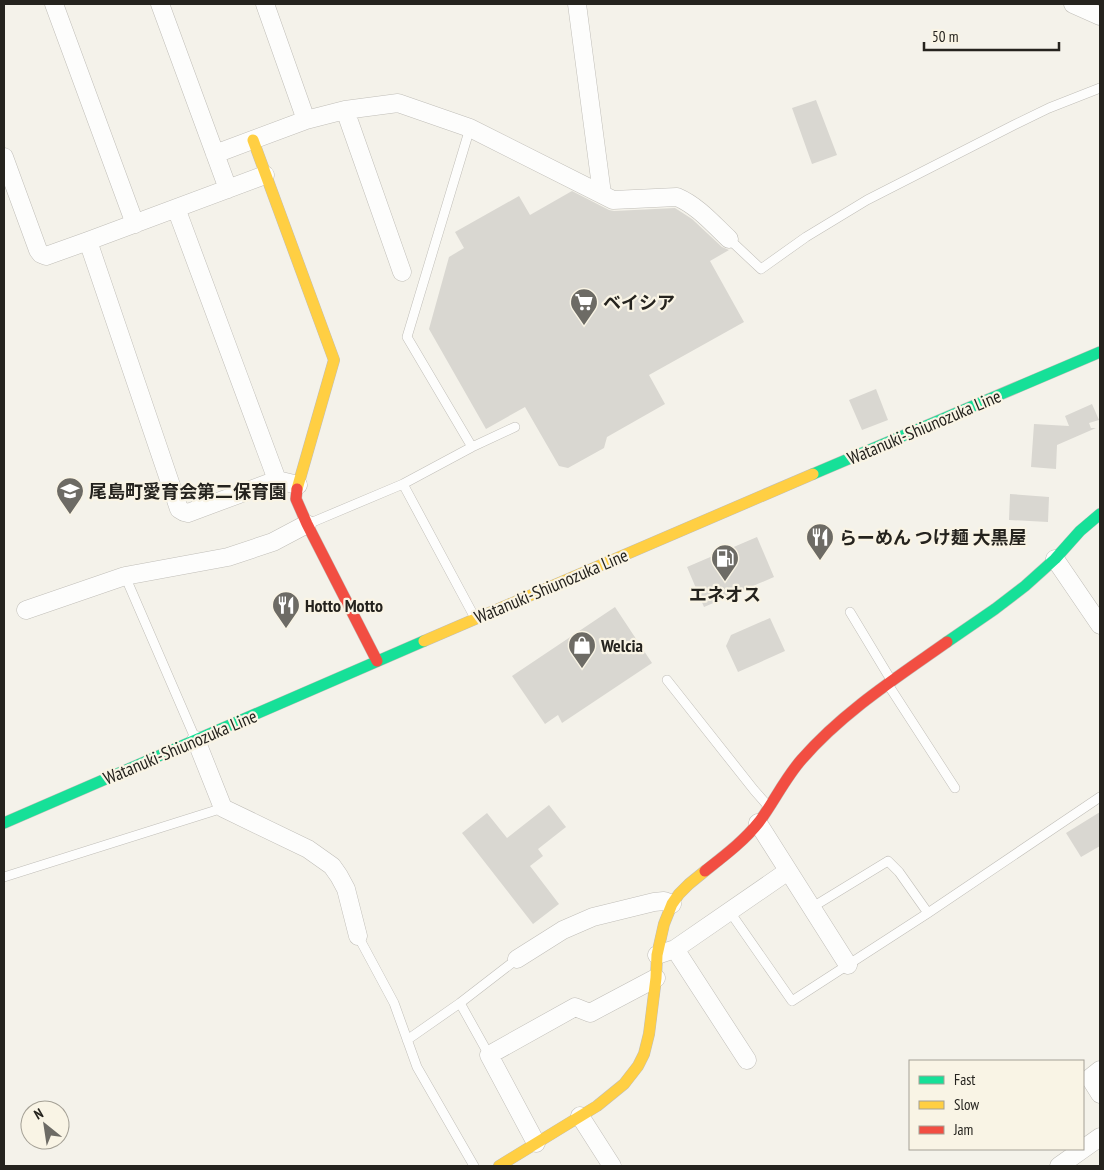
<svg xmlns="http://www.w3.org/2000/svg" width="1104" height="1170" font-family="'PT Sans Narrow','Noto Sans JP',sans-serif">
	<rect width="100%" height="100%" fill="#f4f2ea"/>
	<path fill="#d9d7d1" d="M816,100L837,155L812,164L792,108Z
		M572,191L609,210L614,211L675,208L692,219L722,247L729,250L710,261L744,322L649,375L665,404L607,437L604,448L568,468L559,466L525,407L486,429L429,329L449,257L464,248L455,232L519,196L530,215Z
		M876,389L888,420L862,430L849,400Z
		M1092,404L1099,420L1089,423L1091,428H1096L1057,445L1056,469L1031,467L1034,424L1069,426L1065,416Z
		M1010,494L1049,497L1048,522L1009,520Z
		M757,537L774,577L704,607L687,567Z
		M615,607L652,663L562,723L558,715L545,724L512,676Z
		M770,618L785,651L738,672L726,646L731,635Z
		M549,805L566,827L538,849L543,856L530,866L559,904L533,924L462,833L487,813L507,838Z
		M1100,812V846L1081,857L1066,833Z"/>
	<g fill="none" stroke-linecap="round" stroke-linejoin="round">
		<g stroke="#c0beb8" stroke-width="10">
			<path id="lane" d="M470,128L407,337L472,447
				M729,239L761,269L806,237L867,200L1014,125L1049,108L1100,88
				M403,484L475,618
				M308,524L403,484L472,447L515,427
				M125,576L195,738
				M850,612L891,680
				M667,680L754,790L768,806
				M889,686L955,788
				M4,877L223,808
				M811,908L888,861L899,872L928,913
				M730,912L792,1001L928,913L1100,797
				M358,936L394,1003L417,1067L474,1166
				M460,1003L489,1055
				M407,1040L460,1003L517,959"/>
		</g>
		<g stroke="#c0beb8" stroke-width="19">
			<path id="street" d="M54,4L135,224
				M160,4L228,189
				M265,4L306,120
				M577,4L602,194
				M1073,4L1100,16
				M345,110L402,272
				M215,154L306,120L345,110L398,103L470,128L613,200L677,197C698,206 713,224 729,239
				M4,157L38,250L41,254L46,256L88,241L265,175
				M176,208L277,480
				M88,241L179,509L184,512L188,513L277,480L298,485
				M1055,559L1100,625
				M26,610L125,576L228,557L273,542L307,524
				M196,740L223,808L308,849L332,866L339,876L346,889L358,936
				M758,823L848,965
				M675,949L747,1060
				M657,955L675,949L788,871
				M517,959L563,930L593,917L654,902L664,901L672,904
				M1100,1070L1090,1078L1100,1094
				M580,1116L612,1166
				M536,1143L489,1055L575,1007L590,1013L656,978
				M1059,1166L1100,1137"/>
		</g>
		<g stroke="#c0beb8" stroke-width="12">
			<path id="fast" d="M813,474L1100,352
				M947,642L995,609L1025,586L1055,559L1080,531L1100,514
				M4,823L424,641"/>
		</g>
		<g stroke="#c0beb8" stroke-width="12">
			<path id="slow" d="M253,140L334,360L297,489
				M424,641L813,474
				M499,1166L597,1106L624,1084L638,1066L644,1054L649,1034L656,978L657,955L664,924L672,904L679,894L689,884L705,871"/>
		</g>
		<g stroke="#c0beb8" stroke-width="12">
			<path id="jam" d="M297,489L296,499L307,524L377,661
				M705,871C724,856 744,841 759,822C774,802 785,778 802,759C843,712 896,678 947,642"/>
		</g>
		<use href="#lane" stroke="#fdfdfc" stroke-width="9"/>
		<use href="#street" stroke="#fdfdfc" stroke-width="18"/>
		<use href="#fast" stroke="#16e098" stroke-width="11"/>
		<use href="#slow" stroke="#ffcf43" stroke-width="11"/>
		<use href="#jam" stroke="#f24e42" stroke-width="11"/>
	</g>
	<defs>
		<g id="supermarket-pin" transform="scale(1.4375)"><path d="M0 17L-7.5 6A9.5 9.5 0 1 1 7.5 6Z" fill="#6d6b65" stroke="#f9f4e5"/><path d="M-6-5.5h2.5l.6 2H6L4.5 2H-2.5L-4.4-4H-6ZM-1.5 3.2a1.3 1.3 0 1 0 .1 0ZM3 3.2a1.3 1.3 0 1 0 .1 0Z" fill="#fff"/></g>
		<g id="school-pin" transform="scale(1.4375)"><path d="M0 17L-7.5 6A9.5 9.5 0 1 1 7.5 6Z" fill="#6d6b65" stroke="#f9f4e5"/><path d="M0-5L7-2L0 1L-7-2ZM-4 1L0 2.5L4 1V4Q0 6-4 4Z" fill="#fff"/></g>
		<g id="restaurant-pin" transform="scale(1.4375)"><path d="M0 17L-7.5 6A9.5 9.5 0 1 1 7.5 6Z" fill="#6d6b65" stroke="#f9f4e5"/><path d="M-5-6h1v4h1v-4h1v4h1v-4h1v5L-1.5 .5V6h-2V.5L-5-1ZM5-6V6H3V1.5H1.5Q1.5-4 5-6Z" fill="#fff"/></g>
		<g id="fuel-pin" transform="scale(1.4375)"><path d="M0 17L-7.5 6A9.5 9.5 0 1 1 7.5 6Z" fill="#6d6b65" stroke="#f9f4e5"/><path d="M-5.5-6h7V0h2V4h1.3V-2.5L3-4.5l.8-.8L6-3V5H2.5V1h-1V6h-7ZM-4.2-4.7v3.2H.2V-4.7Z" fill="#fff"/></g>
		<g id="shop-pin" transform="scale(1.4375)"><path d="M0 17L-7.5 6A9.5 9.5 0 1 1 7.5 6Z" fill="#6d6b65" stroke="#f9f4e5"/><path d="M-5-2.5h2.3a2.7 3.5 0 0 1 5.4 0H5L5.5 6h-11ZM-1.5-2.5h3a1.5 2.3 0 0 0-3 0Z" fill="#fff"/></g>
	</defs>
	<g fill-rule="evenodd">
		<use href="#supermarket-pin" x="584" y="302"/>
		<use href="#school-pin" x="70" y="491"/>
		<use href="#restaurant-pin" x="820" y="537"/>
		<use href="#fuel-pin" x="725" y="558"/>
		<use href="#restaurant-pin" x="286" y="605"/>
		<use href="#shop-pin" x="582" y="645"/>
	</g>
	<g text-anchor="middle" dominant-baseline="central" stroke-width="4.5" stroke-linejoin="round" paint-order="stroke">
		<g font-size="18" font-weight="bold" fill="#25231e" stroke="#f9f4e5" text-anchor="start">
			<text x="603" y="302">ベイシア</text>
			<text x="89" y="491">尾島町愛育会第二保育園</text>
			<text x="839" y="537">らーめん つけ麺 大黒屋</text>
			<text x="725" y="594" text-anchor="middle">エネオス</text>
			<text x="305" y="605">Hotto Motto</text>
			<text x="601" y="645">Welcia</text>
		</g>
		<g font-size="18" fill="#25231e" stroke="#f9f4e5">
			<text transform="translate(924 427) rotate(-23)">Watanuki-Shiunozuka Line</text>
			<text transform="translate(551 586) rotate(-23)">Watanuki-Shiunozuka Line</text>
			<text transform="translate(180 747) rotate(-23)">Watanuki-Shiunozuka Line</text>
		</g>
	</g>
	<rect width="1104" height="1170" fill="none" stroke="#25231e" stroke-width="10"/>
	<rect x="909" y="1060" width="175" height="90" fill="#f9f4e5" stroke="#a4a095"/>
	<rect x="919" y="1076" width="25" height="8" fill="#16e098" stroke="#a4a095"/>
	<text x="954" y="1085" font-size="15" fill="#25231e">Fast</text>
	<rect x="919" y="1101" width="25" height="8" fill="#ffcf43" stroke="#a4a095"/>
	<text x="954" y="1110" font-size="15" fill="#25231e">Slow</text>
	<rect x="919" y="1126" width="25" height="8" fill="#f24e42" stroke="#a4a095"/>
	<text x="954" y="1135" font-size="15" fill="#25231e">Jam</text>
	<g transform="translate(45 1125) rotate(330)"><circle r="24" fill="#f9f4e5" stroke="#a4a095"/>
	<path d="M0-4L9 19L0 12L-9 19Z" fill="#6d6b65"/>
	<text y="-8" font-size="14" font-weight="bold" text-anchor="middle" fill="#25231e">N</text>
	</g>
	<path d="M924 42v8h135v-8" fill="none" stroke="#25231e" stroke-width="2.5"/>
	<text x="932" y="42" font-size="15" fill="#25231e" stroke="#f9f4e5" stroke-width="4" paint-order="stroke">50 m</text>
</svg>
